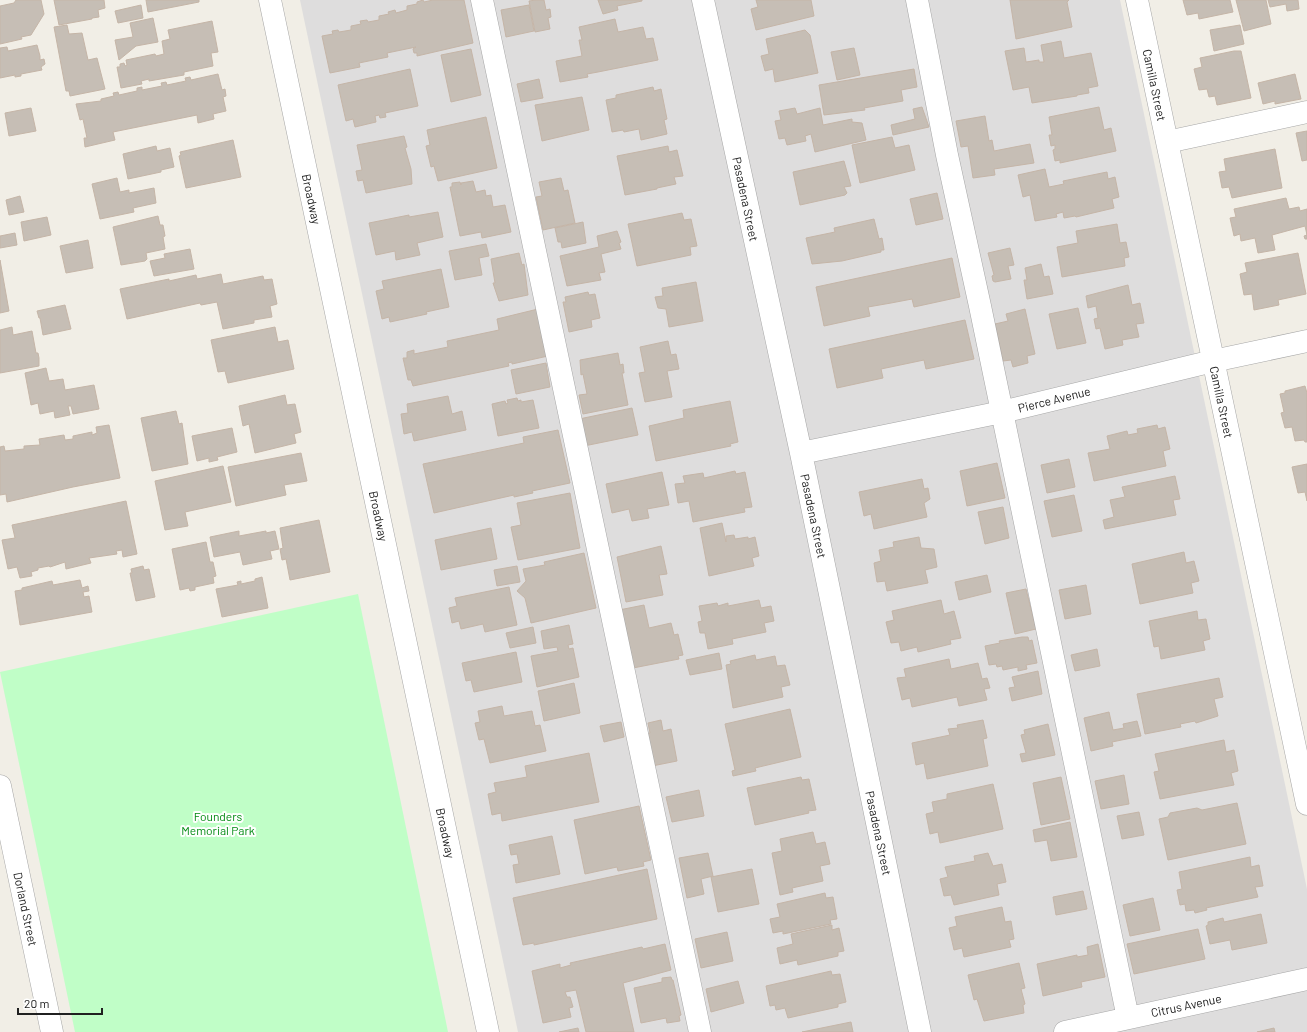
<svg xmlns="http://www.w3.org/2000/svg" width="1307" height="1032" font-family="Barlow,sans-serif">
	<rect width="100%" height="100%" fill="#f1eee6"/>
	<path fill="#dedddd" d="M300,0H1120L1307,889V1032H518Z"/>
	<path fill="#c0fec7" d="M358,594L448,1032H75L0,672Z"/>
	<path fill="#c6beb5" stroke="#c5b5a7" d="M16,0H41L44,14L31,35L21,37L22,39L0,44V6L14,3Z
		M54,0H104L105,8L98,10L99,17L92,18V19L59,25Z
		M146,0H199V2L148,12Z
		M423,0L424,2L433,0H464L473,43L417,56V53H414L413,49L416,47L387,53L388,57L359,63L360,67L330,73L322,36L333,34L332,31L338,30L339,32L351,30V26L361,24L360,21L367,20L368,22L379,20V16L389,14L388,12L395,10L396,13L407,10V6L417,4V2Z
		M536,0H544L546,10L550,9L551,17L548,18L550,29L535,32L529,1Z
		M598,0H642V1L617,6L618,10L603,14Z
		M756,0H811L814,16L756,30L751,9L758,7Z
		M1010,0H1069L1067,2L1072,27L1016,39Z
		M1183,0H1230L1233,12L1199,19L1198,13L1187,15Z
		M1236,0H1266L1271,24L1244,31Z
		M1268,0H1298L1299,9L1287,11L1286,4L1270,7Z
		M141,5L143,18L118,23L115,11Z
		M529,5L534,31L506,37L501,10Z
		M153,18L158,42L136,46L119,60L115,40L133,37L130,23Z
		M615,19L618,32L643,27L646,39L653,38L658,60L598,72L587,74L588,77L560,82L556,61L582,56L579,40H582L579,27Z
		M212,21L218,52L211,53L213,66L184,72V75L149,81V79L141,81L142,84L121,88L117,67H120V64L124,63L125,66L127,65L126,60L155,54L156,56L164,54L162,41L170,39L168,30Z
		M67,25L69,34L82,33L88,60L97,58L105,89L70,96L69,91H66L54,27Z
		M1240,25L1244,44L1214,51L1210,30Z
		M805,30L810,35L818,73L775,82L773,69L765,71L761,56L769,54L766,39Z
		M1061,41L1064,58L1091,53L1098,86L1088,88L1089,93L1077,95V96L1032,103L1029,87L1013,90L1005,51L1024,48L1026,62L1039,60V62H1044L1041,45Z
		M37,45L40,56V60L44,59L45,64L41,67L42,70L21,74V76L15,77V75L0,78V48L7,47L8,51Z
		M854,48L860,75L837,80L831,52Z
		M471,49L481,95L451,102L441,55Z
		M1234,51H1241L1251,98L1217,105L1215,96L1209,97L1207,89L1199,90L1194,69L1202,67L1200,58Z
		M410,69L418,106L385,113L386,117L380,118L379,115L375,116L376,122L355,127L353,119L346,121L338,85Z
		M914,69L917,87L901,90L903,101L864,108L865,110L824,115L819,85Z
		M218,74L222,90L225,89L226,96L223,97L226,111L213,114L214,119L198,123L197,115L113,132L115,140L85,147L84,138H87L83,119L80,120L76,104L101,101V99L114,96L113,93L118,92L119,95L137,91V88L142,87V90L162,86L161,83L166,82L167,85L186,81L185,78L190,77L191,80Z
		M1295,74L1301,99L1275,104V101L1263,104L1258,83Z
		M539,79L543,98L521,102L517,84Z
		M653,87L654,91L661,89L667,119L664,120L667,134L641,140L639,129L624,132L623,130L612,132L606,100L616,98V95Z
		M582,97L589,130L542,141L535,105Z
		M922,107L929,127L893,135L891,125L915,119L913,109Z
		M1099,107L1104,130L1111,128L1116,151L1060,163V160L1055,161L1053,150L1055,149V145L1051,146L1049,135H1052L1049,117Z
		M31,108L36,131L9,136L5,113Z
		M795,108L797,114L820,108L823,125L852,119V122L862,123L866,140L815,152L811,134L805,136L806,141L787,145L785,138L779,139L775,121L781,120L779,111Z
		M985,116L989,141L992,140L994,151L1030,144L1034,163L994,169L995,175L973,178L968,146L961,147L956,121Z
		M486,117L497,168L438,181L434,166L431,167L426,146L430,145L427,130Z
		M1307,131V160L1302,161L1296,133Z
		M404,136L407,147L405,148L411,169L412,184L366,193L363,180L358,181L356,171L362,170L357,145Z
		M892,137L895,148L909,145L915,170L860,183L852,145Z
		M233,140L241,177L186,188L179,156L181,155L180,152Z
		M156,146L157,151L170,148L174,167L161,170V172L128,179L123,154Z
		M668,146L669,152L677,150L683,176L674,177L676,184L657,188V189L625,195L617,156Z
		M1275,149L1282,188L1232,198L1229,187L1222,188L1219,172L1226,171L1224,159Z
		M844,161L851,186L844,187L847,193L845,195L800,205L793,172Z
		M1045,169L1049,187L1064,184L1063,181L1107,172L1108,179L1115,177L1119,197L1112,199L1114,208L1076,217L1075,216L1064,218L1063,212L1056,214L1057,217L1035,221L1030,195L1023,197L1018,175Z
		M117,178L120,192L129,190V193L154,188L156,203L133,208L134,212L100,219L92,184Z
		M561,178L564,191L568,190L575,223L543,230L536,197L542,196L539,182Z
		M473,181L476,192L485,190L486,196L491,195L493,207L505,205L511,232L482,238L481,232L460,236L450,187H452V183L460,182L461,185V183Z
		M937,193L943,219L916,225L910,199Z
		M20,196L24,212L9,215L6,200Z
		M1286,198L1289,209L1299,207L1300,211L1307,209V239H1305L1304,236L1307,235L1305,226L1272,235L1275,250L1258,253L1255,238L1241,241L1240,234L1234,236L1230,218L1236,217L1234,209Z
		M438,212L443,237L417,243L420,255L396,260L395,251L376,255L369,223L409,215V217Z
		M682,213L684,220L691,219L697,246L690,247L691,255L637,266L628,224Z
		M158,216L160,225H163L165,236L163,237L165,249L146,253L147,259L145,261L121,265L113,227Z
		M47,217L51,235L24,241L21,222Z
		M874,219L879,239L882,238L884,250H881V252L842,261L812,264L806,238L835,232L834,228Z
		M583,222L586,243L562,248L561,242H558L555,228Z
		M1117,224L1120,243L1126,242L1129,257L1124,258L1125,266L1062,277L1057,247L1078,243L1076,231Z
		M617,231L621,242L619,243L621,249L601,254L605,272L599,273L601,280L567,286L560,256L599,247L597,236Z
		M15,233L17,245L0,248V236Z
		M88,240L93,268L66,273L60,246Z
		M486,244L489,256L479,258L482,275L455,280L449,251Z
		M1010,248L1014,265L1008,266L1011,279L995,282L993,281L992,276L994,275L988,253Z
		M190,249L194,269L154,276L150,261L165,258L164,254Z
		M519,253L522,265L524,264L528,295L499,301L493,283H495L491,259Z
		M1298,253L1306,294L1278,300L1279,305L1254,310L1252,294L1244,295L1240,274L1247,272L1245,263Z
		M952,258L960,297L914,307L912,299L891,303L868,307L870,316L824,326L816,287Z
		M0,260L9,311L0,313Z
		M1041,264L1044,277L1049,276L1053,294L1027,299L1024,280H1027L1025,268Z
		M441,269L449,307L426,312L427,314L390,322L389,317L382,319L376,291L384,289L382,281Z
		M221,274L223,284L263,276L264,280L272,279L277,304L270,306L272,317L254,320V323L223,329L217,302L201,305L200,303L127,319L120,289L169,279V281L196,275L197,279Z
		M696,282L703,321L669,327L666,309L658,308L655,297L663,296L662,288Z
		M1128,285L1132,305L1140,303L1144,323L1136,324L1139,337L1122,340L1123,345L1105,349L1100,328L1096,329L1094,319L1098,318L1096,306L1088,308L1086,296Z
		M588,292L589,295L595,294L600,318L591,320L592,327L569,332L563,302H566L565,297Z
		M65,305L71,329L43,335L40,318H39L37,311Z
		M1078,308L1086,343L1057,349L1049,314Z
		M538,309L548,356L512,364V362L508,363L509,366L413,386L411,380H408L403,358H407V352L414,350V354L448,347L447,341L499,330L497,319Z
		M1025,309L1035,354L1027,356L1028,363L1013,367L1011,360L1003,361L995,324L1008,321L1006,314Z
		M965,320L974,359L926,369L924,360L881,369L883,378L837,388L829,349Z
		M12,327L13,335L32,331L36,353H38L39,358V366L0,373V330Z
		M275,327L278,342L288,340L294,369L228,383L225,371L218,372L211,340Z
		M668,341L671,355L676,354L679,369L667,371L672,397L645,402L639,373L645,372L640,347Z
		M618,353L620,365L623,364L624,373H622L628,405L583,414L579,395L587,394L583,374L581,375L580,360Z
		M546,363L550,387L516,394L511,370Z
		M46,368L49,381L63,379L65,390L94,385L99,409L73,414L71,406H68L70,415L55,418L54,411L40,414L38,403L31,405L25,373Z
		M1305,386L1307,393V442H1305L1304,440L1295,441L1292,427L1285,428L1281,413L1284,412L1280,394L1285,393V391Z
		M285,395L287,405L295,404L301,432L294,434L296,443L255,453L249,424L243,426L239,406Z
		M448,396L452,414L462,411L466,430L414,441L412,432L404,434L401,414L408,413L407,404Z
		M517,398L518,401L521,400V402L533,400L539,428L498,436L492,404L505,401L506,404L508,403L507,400Z
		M730,401L738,442L730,444L731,446L656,461L649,426L684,418L683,410Z
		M632,408L638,435L584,446L579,419Z
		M176,411L179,424L182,423L188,464L152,471L141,418Z
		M109,425L120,478L73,487L7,502L6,494L0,495V447L4,446L5,451L24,449V446L40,445L39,439L64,435L65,440L73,439V436L92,432V435L97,433L96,427Z
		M1157,425L1158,429L1165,427L1170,449L1163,451L1166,466L1094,481L1088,453L1110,449L1107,436L1127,431L1128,435L1138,433L1137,429Z
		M232,428L237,452L217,457L218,460L209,462V458L197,461L192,436Z
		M558,430L570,483L532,491L533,493L514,497V495L434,513L423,464L524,443L523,437Z
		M301,453L307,481L284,485L286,495L236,506L228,467Z
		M1069,459L1075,487L1047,493L1041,465Z
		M997,463L1005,498L967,506L960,471Z
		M1307,464V501L1305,492L1298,493L1292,467Z
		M223,466L231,502L185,512L188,526L165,530L155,481Z
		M735,471L736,474L745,472L752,507L744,508L745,512L693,522L689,501L678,503L675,484L685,483L683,476L703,473L704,478Z
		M662,472L669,505L647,509L649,518L632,521L629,509L612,513L606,484Z
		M1175,476L1180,499L1173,500L1176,515L1105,529L1103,520L1114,517L1110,500L1125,497L1122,487Z
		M922,479L924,489L928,488L930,499L924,503L927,517L874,529L871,514L864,516L859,492Z
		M570,493L580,548L518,560L511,527L521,525L517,503Z
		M1074,495L1082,531L1052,537L1044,501Z
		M126,501L137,554L123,557L122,550L116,551L117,554L89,558L91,563L66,569L65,562L50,567L49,566L38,568V570L31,572L32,576L20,578L17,567L8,569L2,540L15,538L12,525Z
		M1003,507L1009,538L985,544L978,512Z
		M319,520L330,572L290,580L286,559L282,560L280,549L283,548L280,528Z
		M722,523L726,542V536L734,535L735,539L748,537V539L755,537L759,556L752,558L754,566L709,576L700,528Z
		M491,528L497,559L441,570L435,540Z
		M239,531V536L266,531V533L275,531L279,549L270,551L272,559L243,565L240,552L214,557L210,537Z
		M919,537L921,548L934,549L937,567L925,570L928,583L887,591L885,581L877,582L874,563L881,561L879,550L894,547L893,542Z
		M206,542L210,562H213L216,576L213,577L214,583L195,587V590L190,591L189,588L180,590L172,549Z
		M661,546L667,574L659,575L663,595L626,602L617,557Z
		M1184,552L1186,563L1194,561L1199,581L1191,583L1193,593L1140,604L1132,564Z
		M584,553L596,608L531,623L525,598L517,591L526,581L523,569L545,565L544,562Z
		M143,566L144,570L149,569L155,597L136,601L130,573H132L131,569Z
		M517,566L520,582L497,586L494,570Z
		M987,575L991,592L959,600L955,582Z
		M262,577L268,608L222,617L216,589L238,585L237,582L241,581V584L255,581V579Z
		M80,580L82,588L88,586L89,591L83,592L84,597L89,596L92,612L20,625L15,591L22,590V588L52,581L53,585Z
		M1086,585L1091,614L1065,619L1059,590Z
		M509,587L517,625L485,632L483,624L461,629L459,621L452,623L449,608L457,606L455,598Z
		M1026,589L1036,629L1015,634L1006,593Z
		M759,600L761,608L771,606L774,621L764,623L766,632L732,639L733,644L708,649L705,633H700L698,622L702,621L699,606L717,603L718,606L728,603V606Z
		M941,600L944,614L954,611L961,638L950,640L951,644L918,652L917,647L901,651L899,642L891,643L886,622L894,620L892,611Z
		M644,605L649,628L671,623L674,635L678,634L683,655L678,656L679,659L633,668L619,610Z
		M1197,611L1198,620L1206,619L1210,639L1203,641L1205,650L1161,659L1159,646L1154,647L1149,621Z
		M569,625L573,644L568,645L569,649L573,648L579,677L537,687L531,656L558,651L557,647L544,649L541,631Z
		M533,627L536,643L510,648L506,633Z
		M1022,637H1028L1029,641L1032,640L1037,663L1026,665L1027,669L1018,671V667L1003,670L1002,666L997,667L996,664L989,665L985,646L1000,643L999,641Z
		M1097,649L1100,666L1075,671L1071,655Z
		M516,652L522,682L474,692L471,680L466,681L462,663Z
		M719,653L722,669L690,675L686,660Z
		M755,655L756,660L775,656L777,666L785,665L790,685L781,687L783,697L733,708L726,665L731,664L730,661Z
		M949,659L951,669L978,663L982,679L987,678L990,688L984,689L987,700L959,706L957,697L912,707L910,698L902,700L897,678L906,677L904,669Z
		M1038,671L1042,694L1012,701L1009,688L1015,687L1012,677Z
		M1219,678L1223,697L1214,699L1218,716L1196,723L1195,721L1180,724L1181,727L1145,734L1137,694Z
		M574,683L580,713L544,721L538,691Z
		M502,706L504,716L532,711L535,726L540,725L546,751L490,763L484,739L479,740L475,723L480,722L478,711Z
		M790,709L801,757L755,768L756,771L733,776L732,771L735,770L725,724Z
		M1109,712L1113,730L1124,728L1123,724L1137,721L1141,736L1112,742L1113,746L1091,751L1084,718Z
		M661,720L663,731L671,729L677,761L652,766L646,734L650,733L648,723Z
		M983,720L987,738L983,739L988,766L927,779L924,763L916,765L912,743L950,735L948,729L958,728L957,725Z
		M621,722L624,737L604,742L600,726Z
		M1048,724L1055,755L1022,762L1020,754L1026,753L1021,735L1025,734L1024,730Z
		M1224,740L1226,752L1234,750L1238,771L1231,773L1234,785L1160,799L1154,772L1159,771L1155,754Z
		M589,753L599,802L502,821L501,813L492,815L488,794L496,792L494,783L527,777L525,766Z
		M1124,775L1129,804L1101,809L1095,781Z
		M801,777L802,780L809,779L816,810L808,811L809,813L755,825L747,788Z
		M1061,777L1070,819L1041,825L1033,783Z
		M993,784L1003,829L940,843L938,832L930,834L926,814L934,812L932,802L947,799V794Z
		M699,790L704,816L672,822L666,797Z
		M1237,803L1246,844L1168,860L1159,819L1168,817L1170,813L1197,808L1202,810Z
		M639,806L651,860L643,862L644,866L618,871L617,867L585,874L574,820Z
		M1139,812L1144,835L1122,839L1117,816Z
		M1070,822L1077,857L1051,861L1047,840L1035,842L1033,830Z
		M813,832L816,844L825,842L830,864L820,866L823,881L792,888L793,892L780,895L772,853L782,851L780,839Z
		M552,836L560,874L516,883L513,865L519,864L517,854L511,855L509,845Z
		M708,853L713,876L701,879L704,894L687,898L679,858Z
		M988,853L993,866L1002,864L1006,882L997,884L999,895L954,905L951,895L944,896L940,879L948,877L945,867L975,861L974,856Z
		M1250,857L1251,867L1259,865L1263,886L1255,887L1258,897L1206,908L1207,910L1195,913L1194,910L1186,911L1185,904L1180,905L1177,890L1182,889L1179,872Z
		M647,869L657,919L534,945V943L523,945L513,898Z
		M752,869L759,904L718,912L711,877Z
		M1083,891L1087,909L1056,915L1053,897Z
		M825,893L826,898L833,897L837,919L830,920L831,924L783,934V931L773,933L770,919L780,917L777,904Z
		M1153,898L1160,930L1130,936L1123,905Z
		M1002,907L1005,922L1011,921L1014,939L1009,940L1011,947L964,957L962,948L954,950L949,928L957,926L955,917Z
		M1261,914L1267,943L1232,950L1230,940L1210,944L1206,926L1208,925V922L1223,918L1224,922Z
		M832,925V930L839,928L844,951L838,952V956L798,965L797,960L780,964L777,948L793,944L791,934Z
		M1198,929L1205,959L1134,974L1127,944Z
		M727,932L733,961L701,968L695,939Z
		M665,944L671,970L623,983L634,1032H586L576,990L565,992L567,997H570L573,1007L569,1008L571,1017L543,1023L532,971L560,964V968L571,965L570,963L642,947L643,949Z
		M1098,944L1105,977L1081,982L1082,987L1043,996L1037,964L1077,955V957L1088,955L1087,947Z
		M1019,963L1025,988L1021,989L1025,1004L1023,1005L1024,1013L984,1021L977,999L974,1000L968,975Z
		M831,971L832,975L840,974L846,1002L838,1004V1007L788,1018L785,1008L776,1010L775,1005L770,1006L766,986Z
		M671,977L672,980H673L681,1015L679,1016L680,1021L667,1023L666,1018L641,1023L634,988L662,982V978Z
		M738,981L744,1003L711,1012L706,989Z
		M851,1022L853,1032H802Z
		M578,1028L579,1032H559Z
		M1274,1028L1275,1032H1257Z"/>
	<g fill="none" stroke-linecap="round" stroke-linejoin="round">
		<g stroke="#a7a7a7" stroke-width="23">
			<path id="minor" d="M270,0L488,1032
				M482,0L700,1032
				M703,0L801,453L920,1032
				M917,0L947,155L980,306L1128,1018
				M1137,0L1307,804
				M1167,142L1307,112
				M801,453L1002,412L1213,361L1307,341
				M0,786L52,1032
				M1065,1032L1307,979"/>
		</g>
		<use href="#minor" stroke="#fff" stroke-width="22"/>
	</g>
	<g text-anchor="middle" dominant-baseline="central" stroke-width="4" stroke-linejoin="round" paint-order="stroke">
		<g font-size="12" fill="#202020" stroke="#fff">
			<text transform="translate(1155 85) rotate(78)">Camilla Street</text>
			<text transform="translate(312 199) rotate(78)">Broadway</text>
			<text transform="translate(746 199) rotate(78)">Pasadena Street</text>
			<text transform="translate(1054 399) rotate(-14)">Pierce Avenue</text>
			<text transform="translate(1222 402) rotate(78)">Camilla Street</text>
			<text transform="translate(379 516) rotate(78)">Broadway</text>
			<text transform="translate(814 516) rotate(78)">Pasadena Street</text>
			<text transform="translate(446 833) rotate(78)">Broadway</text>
			<text transform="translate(879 833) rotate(78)">Pasadena Street</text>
			<text transform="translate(26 909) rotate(78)">Dorland Street</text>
			<text transform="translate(1186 1005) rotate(-12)">Citrus Avenue</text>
		</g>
		<g font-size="12" fill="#028a12" stroke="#fff">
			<text x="218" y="816">Founders<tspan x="218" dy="14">Memorial Park</tspan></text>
		</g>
	</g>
	<path d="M18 1008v6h84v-6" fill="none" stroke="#202020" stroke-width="2"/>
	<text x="24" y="1008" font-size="12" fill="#202020" stroke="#ffffff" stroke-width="3" paint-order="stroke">20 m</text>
</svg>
